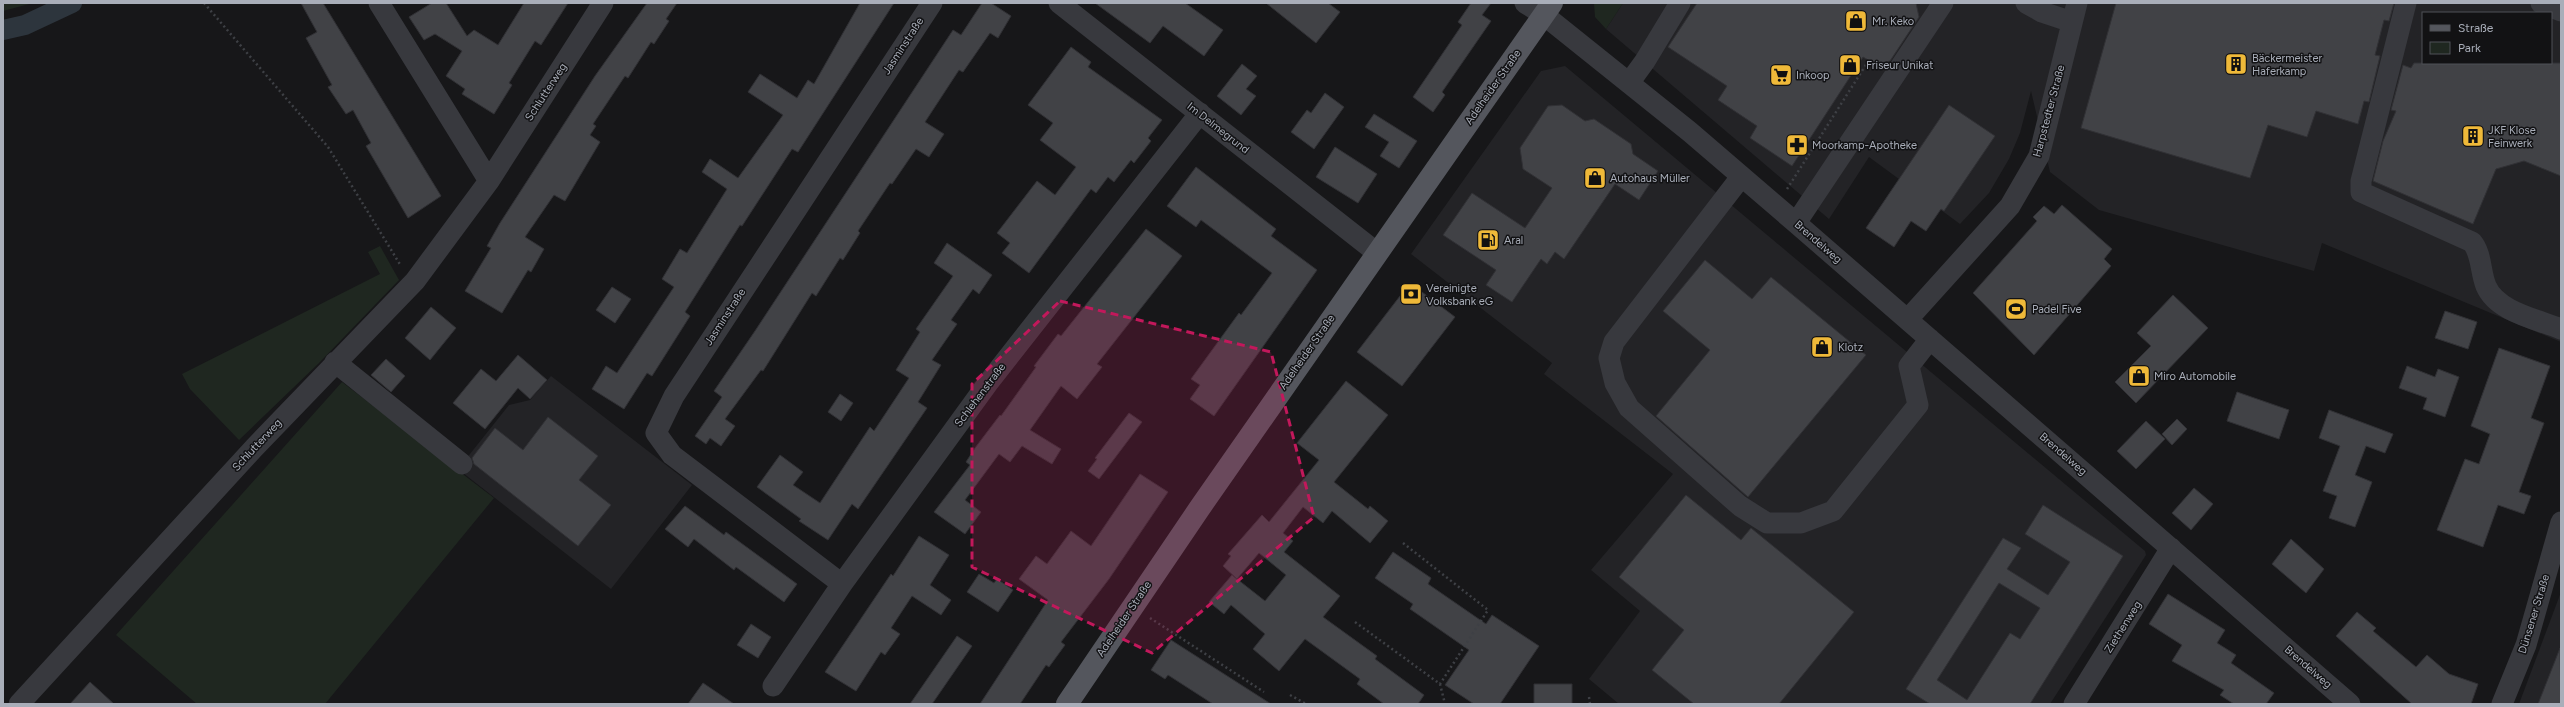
<svg xmlns="http://www.w3.org/2000/svg" width="2564" height="707" font-family="Figtree,sans-serif">
	<rect width="100%" height="100%" fill="#171719"/>
	<path fill="#232326" fill-rule="evenodd" d="M1623,3H2561V342L2322,243L2314,271L2099,210L2050,172L2031,91L2020,133L2009,159L1989,193L1960,224L1869,157L1829,219L1606,29ZM2423,13H2551V63H2423Z
		M1565,66L2145,551L2146,555L2050,704H1619L1589,679L1640,611L1591,570L1673,474L1544,374L1552,363L1411,254L1541,71Z
		M551,376L692,485L611,589L458,469L509,405L530,400Z
		M2561,592V704H2519Z"/>
	<path fill="#1f2720" d="M3,3H33L3,11Z
		M1594,3H1623L1606,29L1595,17Z
		M380,246L399,280L319,363L239,440L190,389L182,374L380,274L368,252Z
		M342,382L494,498L325,704H197L116,635Z"/>
	<g fill="none" stroke-linecap="round" stroke-linejoin="round">
		<path stroke="#2d353d" stroke-width="20" d="M3,30L25,25L72,3"/>
	</g>
	<path fill="#414246" stroke="#313135" fill-rule="evenodd" d="M301,3H323L441,196L408,218L366,146L371,143L353,110L346,114L328,87L332,85L306,38L317,32Z
		M432,3H446L467,36L474,30L498,45L524,3H568L541,45L535,41L509,83L512,85L494,114L462,94L465,89L446,76L462,51L435,34L424,40L409,17Z
		M647,3H677L666,19L669,21L654,44L651,42L628,78L625,76L593,124L596,126L590,135L600,142L565,201L554,195L525,237L544,249L531,272L528,270L502,313L465,291L491,248L487,246L500,223L595,76Z
		M860,3H894L798,152L792,149L742,226L740,225L685,312L690,316L652,376L647,373L624,409L592,389L606,366L617,373L674,287L662,279L680,249L687,253L727,189L702,172L710,159L738,178L783,115L748,92L760,74L797,98L808,80L814,84Z
		M982,3H991L1011,16L998,38L990,33L963,72L959,70L925,122L944,134L929,157L916,149L892,184L890,183L858,231L860,233L843,260L840,258L816,296L812,293L763,371L761,370L725,419L735,426L721,446L710,438L706,444L695,436L722,397L714,391L755,331L953,30L961,35Z
		M1095,3H1185L1223,30L1204,56L1163,26L1150,43Z
		M1266,3H1328L1340,12L1316,43Z
		M1471,3H1491L1482,15L1491,21L1442,92L1445,95L1433,112L1413,97L1462,25L1458,22Z
		M1697,3H1916L1919,17L1890,61L1875,64L1863,57L1792,166L1750,138L1757,126L1718,100L1727,86L1668,47Z
		M2116,3H2394L2389,21L2384,20L2375,55L2380,56L2369,102L2364,101L2358,124L2316,111L2307,137L2268,125L2250,178L2081,128Z
		M1071,47L1091,62L1088,67L1162,120L1148,138L1151,141L1134,163L1131,160L1114,182L1108,177L1096,193L1091,189L1029,273L1002,253L1010,243L997,233L1037,181L1055,195L1076,167L1040,140L1053,123L1028,105Z
		M2414,63H2561V176L2524,161L2496,169L2473,224L2373,181L2383,141L2396,111L2391,110L2403,65L2411,68Z
		M1242,64L1257,76L1246,89L1256,96L1241,115L1217,96Z
		M1325,93L1344,107L1314,149L1291,132L1307,110L1311,113Z
		M1562,105L1585,121L1594,119L1631,144L1633,154L1658,171L1639,200L1615,184L1564,259L1555,252L1547,264L1541,259L1512,302L1486,285L1496,270L1443,235L1472,193L1525,228L1552,188L1523,169L1520,148L1548,106Z
		M1949,105L1995,136L1944,211L1941,209L1926,231L1911,221L1894,247L1866,228Z
		M1374,114L1417,141L1399,168L1380,156L1389,142L1365,127Z
		M1335,147L1377,174L1358,203L1316,177Z
		M1196,167L1276,229L1271,236L1317,270L1214,416L1190,399L1200,385L1191,379L1239,313L1241,315L1272,273L1201,220L1196,227L1167,206Z
		M2062,205L2112,249L2104,259L2111,266L2034,355L1973,293L2037,221L2033,217L2044,206L2054,214Z
		M1146,229L1182,256L1097,364L1102,367L1077,399L1061,386L1030,430L1061,449L1052,464L1022,446L1010,462L999,454L965,500L981,512L965,534L934,512L970,465L966,462L975,448L1000,415L1001,416L1036,367L1034,366L1058,334L1061,336Z
		M947,243L992,275L979,294L973,289L951,320L957,324L932,360L941,365L918,402L927,408L858,509L852,504L828,540L799,521L801,519L757,487L780,455L803,472L793,485L820,503L870,427L874,431L909,378L896,370L920,332L916,329L953,276L934,263Z
		M1705,260L1752,299L1771,277L1866,355L1748,497L1656,416L1710,350L1663,311Z
		M1410,283L1455,317L1402,386L1357,352Z
		M612,287L631,299L615,323L596,310Z
		M2173,295L2208,328L2136,403L2115,382L2151,346L2137,333Z
		M431,307L456,328L430,360L405,338Z
		M2445,311L2477,322L2468,349L2435,338Z
		M2499,348L2550,366L2531,418L2544,423L2519,492L2531,496L2524,514L2498,505L2483,547L2437,530L2465,459L2479,464L2490,434L2471,426Z
		M518,355L547,380L530,399L518,388L485,429L453,403L481,369L496,381Z
		M386,359L405,376L391,392L371,375Z
		M2407,366L2435,377L2438,369L2459,377L2445,417L2423,409L2427,398L2399,388Z
		M1346,381L1388,415L1334,482L1368,509L1370,506L1388,521L1370,543L1332,511L1323,523L1303,507L1283,533L1293,541L1284,552L1340,596L1323,617L1377,656L1375,659L1424,695L1418,704H1384L1357,684L1360,679L1305,639L1279,671L1253,649L1265,634L1231,605L1224,614L1209,602L1232,575L1237,579L1223,566L1231,556L1228,554L1262,515L1269,522L1319,460L1297,443ZM1259,553L1286,575L1265,601L1237,579Z
		M2237,392L2289,410L2279,439L2227,421Z
		M840,394L853,403L841,421L828,412Z
		M2329,410L2393,434L2385,453L2366,446L2355,475L2372,482L2355,527L2329,518L2337,496L2323,491L2340,446L2319,438Z
		M1129,413L1142,422L1099,479L1088,471L1097,459L1095,458Z
		M548,417L598,456L579,480L611,505L578,546L474,464L472,458L495,428L523,450Z
		M2177,419L2187,429L2172,445L2162,434Z
		M2146,421L2165,439L2136,469L2117,451Z
		M1140,474L1168,492L1109,579L1061,642L1065,645L1049,667L1046,665L1020,704H980L1048,600L1019,579L1036,556L1047,564L1071,531L1091,546Z
		M2194,488L2213,504L2191,530L2172,513Z
		M1686,495L1741,540L1751,528L1854,612L1779,704H1694L1652,670L1684,630L1619,577Z
		M2043,505L2123,556L2030,704H1930L1906,689L2003,538L2021,548L2007,569L2048,595L2070,562L2025,534ZM1999,583L2040,608L2020,639L2010,633L1967,700L1937,680Z
		M685,506L724,535L726,532L797,584L784,602L736,567L734,570L694,539L688,547L665,529Z
		M919,536L949,555L930,585L951,600L941,615L912,596L891,628L900,634L885,655L881,652L856,691L825,672L891,574L893,576Z
		M2291,539L2324,569L2306,593L2272,564Z
		M1393,552L1431,578L1428,584L1486,624L1492,615L1539,646L1500,704H1474L1445,685L1469,650L1410,609L1413,604L1375,578Z
		M979,574L994,583L997,579L1013,590L998,612L967,592Z
		M2168,594L2225,630L2217,643L2236,655L2231,663L2274,693L2266,704H2234L2220,695L2224,690L2172,661L2182,645L2149,624Z
		M2357,612L2376,628L2373,631L2416,667L2427,655L2449,674L2478,684L2471,704H2412L2336,636Z
		M751,624L771,637L758,658L737,645Z
		M957,636L972,646L932,704H910Z
		M1171,640L1185,649L1271,704H1213L1168,675L1165,679L1151,670Z
		M2560,648L2561,704H2538Z
		M90,682L114,704H70Z
		M703,683L734,704H688Z
		M1534,684H1572V704H1534Z"/>
	<g fill="none" stroke-linecap="round" stroke-linejoin="round">
		<path stroke="#3e4045" stroke-width="2.5" stroke-dasharray="2 3" stroke-linecap="butt" d="M204,3L328,147L401,266
			M1787,189L1869,60
			M1403,543L1488,610L1440,684
			M1150,618L1264,692
			M1355,622L1440,684L1445,704
			M1290,695L1306,704
			M1589,697L1590,704"/>
		<path stroke="#38393e" stroke-width="21" d="M379,3L489,181
			M1059,3L1376,252
			M1525,3L1544,15L1690,132L1796,223L2350,704
			M2026,3L2042,12L2072,22
			M2406,3L2361,181V192L2472,242C2482,254 2480,271 2486,286C2497,312 2537,319 2561,329
			M2541,3L2561,11
			M1629,83L1645,61L1680,3
			M1741,177L1614,342L1609,358L1615,383L1629,408L1740,506L1767,523H1801L1833,511L1918,405L1909,366L1930,339
			M1796,223L1943,3
			M1908,319L2010,206L2039,156L2077,3
			M335,362L462,464
			M842,584L672,455L656,433L674,396L932,3
			M773,686L842,584L988,383L1200,113
			M19,704L254,448L415,281L489,181L603,3
			M2074,704L2171,548
			M2502,704L2526,645L2561,522"/>
		<path stroke="#54565d" stroke-width="22" d="M1067,704L1199,509L1552,3"/>
	</g>
	<path fill="#c2185b" fill-opacity="0.2" stroke="#c2185b" stroke-width="3" stroke-dasharray="8 5" stroke-linejoin="round" d="M1060,301L1271,352L1314,517L1152,653L972,567V384Z"/>
	<defs>
		<g id="shop-square" transform="scale(1.15)"><rect x="-9" y="-9" width="18" height="18" rx="4" fill="#efb939" stroke="#121214"/><path d="M-5-2.5h2.3a2.7 3.5 0 0 1 5.4 0H5L5.5 6h-11ZM-1.5-2.5h3a1.5 2.3 0 0 0-3 0Z" fill="#111"/></g>
		<g id="building-square" transform="scale(1.15)"><rect x="-9" y="-9" width="18" height="18" rx="4" fill="#efb939" stroke="#121214"/><path d="M-4-6H4V6H1V3H-1V6H-4ZM-2.5-4.3h1.7v1.8h-1.7ZM.8-4.3h1.7v1.8H.8ZM-2.5-1h1.7V.8h-1.7ZM.8-1h1.7V.8H.8Z" fill="#111"/></g>
		<g id="supermarket-square" transform="scale(1.15)"><rect x="-9" y="-9" width="18" height="18" rx="4" fill="#efb939" stroke="#121214"/><path d="M-6-5.5h2.5l.6 2H6L4.5 2H-2.5L-4.4-4H-6ZM-1.5 3.2a1.3 1.3 0 1 0 .1 0ZM3 3.2a1.3 1.3 0 1 0 .1 0Z" fill="#111"/></g>
		<g id="pharmacy-square" transform="scale(1.15)"><rect x="-9" y="-9" width="18" height="18" rx="4" fill="#efb939" stroke="#121214"/><path d="M-2-6h4v4h4v4h-4v4h-4v-4h-4v-4h4Z" fill="#111"/></g>
		<g id="fuel-square" transform="scale(1.15)"><rect x="-9" y="-9" width="18" height="18" rx="4" fill="#efb939" stroke="#121214"/><path d="M-5.5-6h7V0h2V4h1.3V-2.5L3-4.5l.8-.8L6-3V5H2.5V1h-1V6h-7ZM-4.2-4.7v3.2H.2V-4.7Z" fill="#111"/></g>
		<g id="bank-square" transform="scale(1.15)"><rect x="-9" y="-9" width="18" height="18" rx="4" fill="#efb939" stroke="#121214"/><path d="M-6-4H6V4H-6ZM0-2.3a2.3 2.3 0 1 0 0 4.6a2.3 2.3 0 1 0 0-4.6Z" fill="#111"/></g>
		<g id="stadium-square" transform="scale(1.15)"><rect x="-9" y="-9" width="18" height="18" rx="4" fill="#efb939" stroke="#121214"/><path d="M0-5a6.5 5 0 1 0 0 10a6.5 5 0 1 0 0-10ZM-3.5-1.8h7v3.6h-7Z" fill="#111"/></g>
	</defs>
	<g fill-rule="evenodd">
		<use href="#shop-square" x="1856" y="21"/>
		<use href="#building-square" x="2236" y="64"/>
		<use href="#shop-square" x="1850" y="65"/>
		<use href="#supermarket-square" x="1781" y="75"/>
		<use href="#building-square" x="2473" y="136"/>
		<use href="#pharmacy-square" x="1797" y="145"/>
		<use href="#shop-square" x="1595" y="178"/>
		<use href="#fuel-square" x="1488" y="240"/>
		<use href="#bank-square" x="1411" y="294"/>
		<use href="#stadium-square" x="2016" y="309"/>
		<use href="#shop-square" x="1822" y="347"/>
		<use href="#shop-square" x="2139" y="376"/>
	</g>
	<g text-anchor="middle" dominant-baseline="central" stroke-width="3" stroke-linejoin="round" paint-order="stroke">
		<g font-size="11" fill="#a9aeb9" stroke="#121214" text-anchor="start">
			<text x="1872" y="21">Mr. Keko</text>
			<text x="2252" y="58">Bäckermeister<tspan x="2252" dy="13">Haferkamp</tspan></text>
			<text x="1866" y="65">Friseur Unikat</text>
			<text x="1796" y="75">Inkoop</text>
			<text x="2488" y="130">JKF Klose<tspan x="2488" dy="13">Feinwerk</tspan></text>
			<text x="1812" y="145">Moorkamp-Apotheke</text>
			<text x="1610" y="178">Autohaus Müller</text>
			<text x="1504" y="240">Aral</text>
			<text x="1426" y="288">Vereinigte<tspan x="1426" dy="13">Volksbank eG</tspan></text>
			<text x="2032" y="309">Padel Five</text>
			<text x="1838" y="347">Klotz</text>
			<text x="2154" y="376">Miro Automobile</text>
		</g>
		<g font-size="11" fill="#a9aeb9" stroke="#121214">
			<text transform="translate(903 46) rotate(-57)">Jasminstraße</text>
			<text transform="translate(1493 87) rotate(-55)">Adelheider Straße</text>
			<text transform="translate(546 92) rotate(-57)">Schlutterweg</text>
			<text transform="translate(2049 111) rotate(-75)">Harpstedter Straße</text>
			<text transform="translate(1218 128) rotate(38)">Im Delmegrund</text>
			<text transform="translate(1818 242) rotate(41)">Brendelweg</text>
			<text transform="translate(725 317) rotate(-57)">Jasminstraße</text>
			<text transform="translate(1307 352) rotate(-55)">Adelheider Straße</text>
			<text transform="translate(980 395) rotate(-53)">Schlehenstraße</text>
			<text transform="translate(257 445) rotate(-47)">Schlutterweg</text>
			<text transform="translate(2063 454) rotate(41)">Brendelweg</text>
			<text transform="translate(2534 614) rotate(-73)">Dünsener Straße</text>
			<text transform="translate(1124 619) rotate(-56)">Adelheider Straße</text>
			<text transform="translate(2123 627) rotate(-58)">Ziethenweg</text>
			<text transform="translate(2308 667) rotate(41)">Brendelweg</text>
		</g>
	</g>
	<rect width="2564" height="707" fill="none" stroke="#a9aeb9" stroke-width="8"/>
	<rect x="2422" y="12" width="130" height="52" fill="#121214" stroke="#4e5056"/>
	<rect x="2430" y="25" width="20" height="6" fill="#54565d" stroke="#4e5056"/>
	<text x="2458" y="32" font-size="12" fill="#a9aeb9">Straße</text>
	<rect x="2430" y="42" width="20" height="12" fill="#1f2720" stroke="#4e5056"/>
	<text x="2458" y="52" font-size="12" fill="#a9aeb9">Park</text>
</svg>
